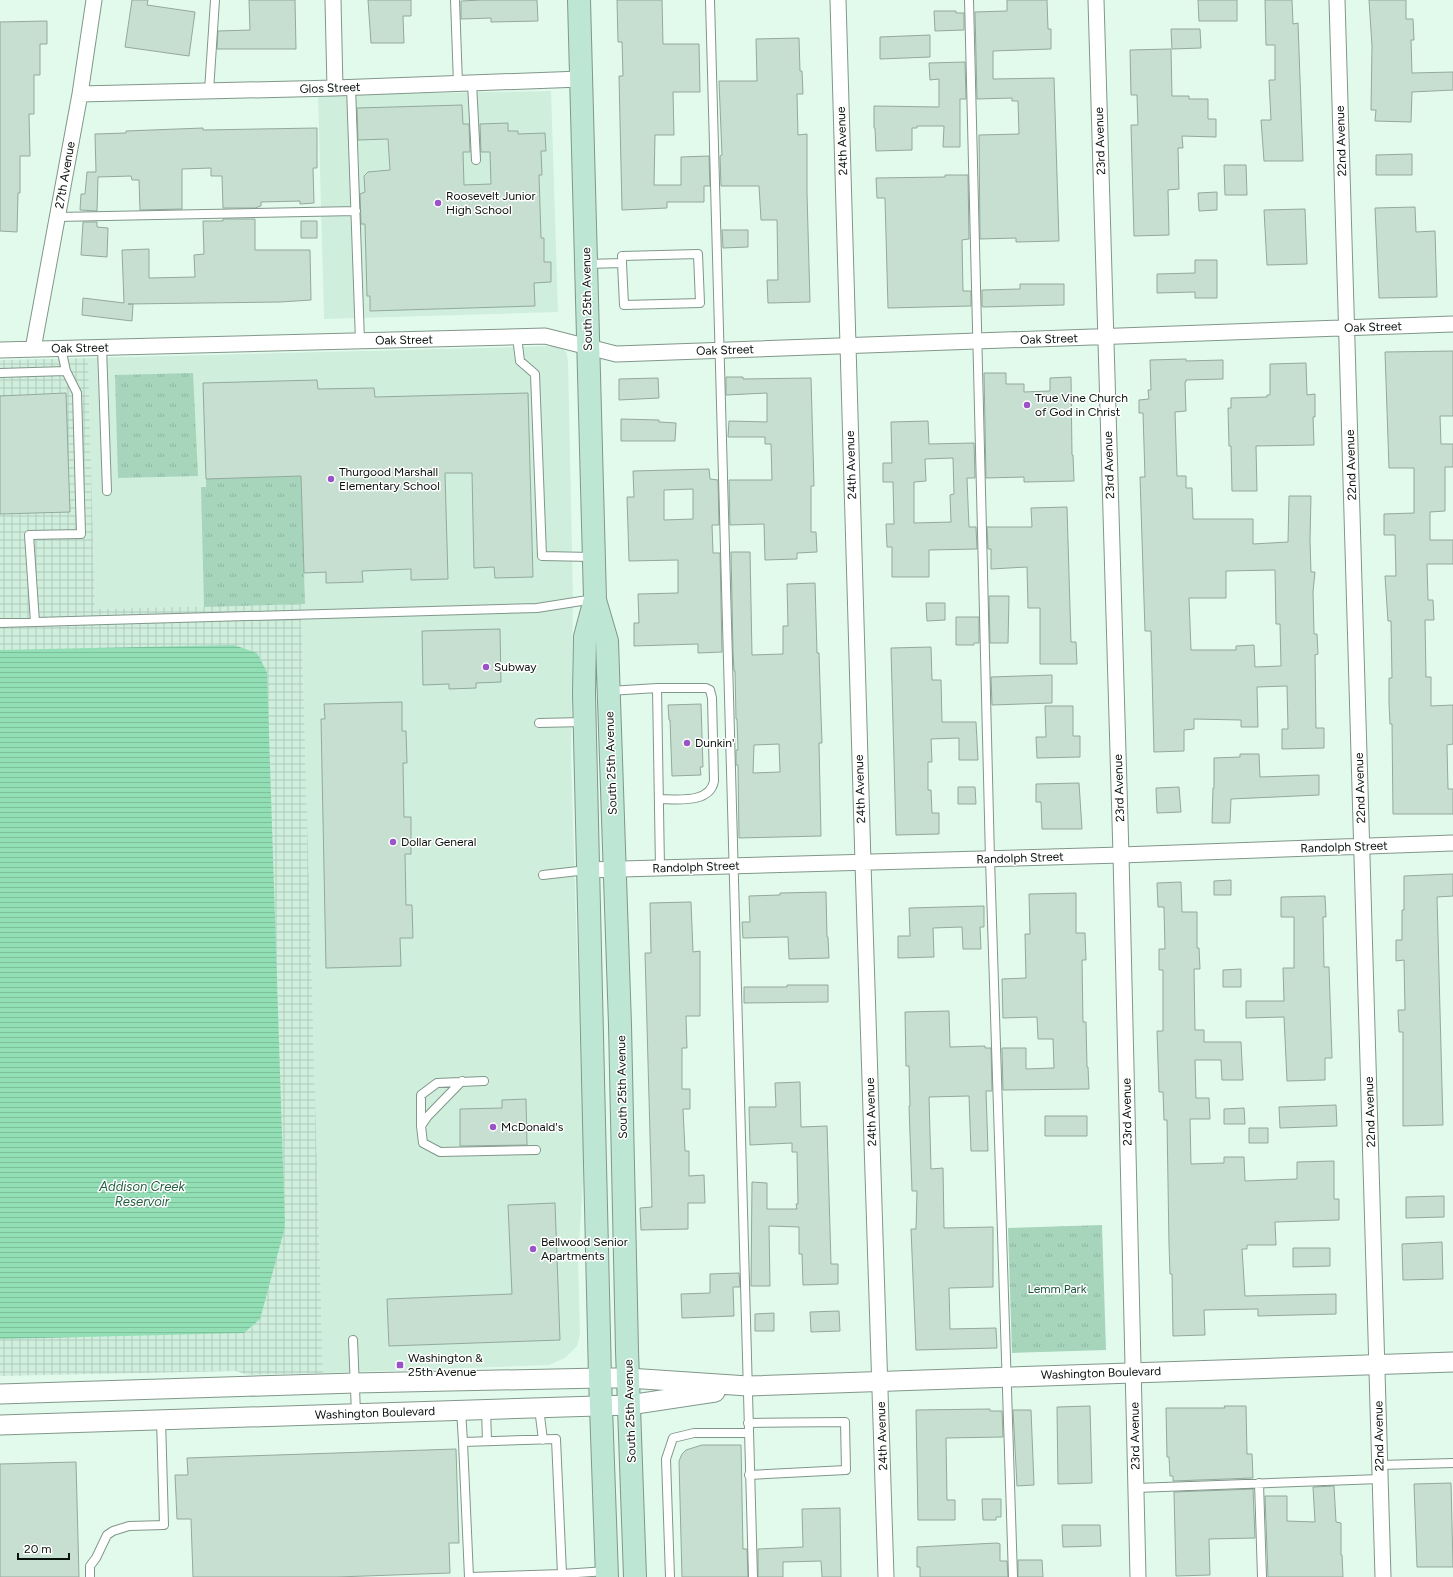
<svg xmlns="http://www.w3.org/2000/svg" width="1453" height="1577" font-family="Figtree,sans-serif">
	<defs>
		<pattern id="industrial-grid" width="8" height="8" patternUnits="userSpaceOnUse"><rect width="8" height="8" fill="#cfeedc"/><path d="M0 4h8M4 0v8" fill="none" stroke="#b0cbbc"/></pattern>
		<pattern id="park-tufts" width="24" height="20" patternUnits="userSpaceOnUse"><rect width="24" height="20" fill="#a6d5bb"/><path d="M3 7l-1-3M5 7V3M7 7l1-3M15 17l-1-3M17 17v-4M19 17l1-3" fill="none" stroke="#8eb6a0"/></pattern>
		<pattern id="water-rules" width="6" height="5" patternUnits="userSpaceOnUse"><rect width="6" height="5" fill="#92dfb6"/><path d="M0 2.5h6" fill="none" stroke="#7dbe9b"/></pattern>
	</defs>
	<rect width="100%" height="100%" fill="#e2faec"/>
	<path fill="#cfeedc" d="M551,91L558,312L324,319L318,95Z
		M554,346L562,349L566,352L568,361L573,597L571,757L583,1148V1182L578,1261L580,1334L577,1346L565,1358L549,1365L323,1373L301,604L95,609L88,358Z"/>
	<path fill="url(#industrial-grid)" d="M88,358L95,609L301,604L323,1373L248,1375L236,1371L0,1376V360Z"/>
	<path fill="url(#park-tufts)" d="M193,373L198,476L118,478L115,375Z
		M301,476L305,604L204,607L201,487H206V479Z
		M1102,1225L1106,1350L1012,1353L1008,1228Z"/>
	<path fill="url(#water-rules)" d="M234,645L257,653L267,672L285,1227L260,1319L244,1333L0,1339V650Z"/>
	<path fill="#c7dfd1" stroke="#92a99c" fill-rule="evenodd" d="M132,0H148L147,5L195,12L189,56L125,47Z
		M249,0H295L296,49H217L218,31L250,30Z
		M368,0H411V16H403L404,43H371Z
		M482,0H537L538,21L491,22V18L461,19V1Z
		M617,0H662L663,44H699L700,92H673L674,135H655L654,185H681V157L709,156L710,186H704V202H667V208L622,210L619,76H623L622,42H618Z
		M1007,0H1047L1048,29H1051V49L993,51V79L1054,78L1059,241L1016,242V238L980,239L979,135L1019,134L1018,101H1012V98L977,99L975,12L1007,11Z
		M1198,0H1237V21H1199Z
		M1265,0H1292L1293,24L1298,23L1303,161H1264L1261,120H1271L1269,80H1275V45H1266Z
		M1369,0H1406V19H1413L1414,40H1411L1412,73L1453,72V90L1412,92L1411,122L1375,121L1376,110H1371L1372,46Z
		M934,11H956V13H964V30L935,31Z
		M47,21V44H40V75H34V114H29L30,156H20V193H18L17,232L0,231V22Z
		M1171,29H1200L1201,48L1172,49Z
		M930,35V57L880,59V37Z
		M799,38L800,71H802L803,94H797L798,135L807,134V193L810,302L768,303L767,280H778L777,220H761L759,186H721L720,156L722,155L719,81H757L756,39Z
		M1171,49L1172,96H1189V99H1208V119H1216V137L1182,136L1183,148H1178L1179,189L1168,190L1169,235L1134,236L1131,125H1138L1137,95H1131L1130,50Z
		M965,62L966,99H960V147H943L944,126H917V128H912V150L876,151L875,128H874V106L939,107V79L930,80L929,63Z
		M462,105L463,124H469L470,152H463L464,185L491,184L490,152H481L480,124L508,123V131H518V134L545,133L546,151H541L542,175H539L541,238H544V262H551V282L534,283L535,306L370,311V296H367L365,224H361L360,194L365,192L364,176L368,172L390,170L388,139L358,140L357,108Z
		M203,128V130L317,128V168H313L314,203L300,204V201L261,202V206L255,208H223L222,176H211V168L182,169V209L140,210L139,180H132L131,176L98,177L97,211L80,210L81,194H85L87,172H96L95,134L126,133V131Z
		M1412,154V175H1376V155Z
		M1224,165H1246L1247,195H1225Z
		M945,175H968L969,239L962,240L963,291H971V306L888,308L885,198H877L876,178L945,177Z
		M1217,192V210L1199,211L1198,193Z
		M1415,207L1416,232L1435,231L1437,297L1379,298L1375,208Z
		M1305,209L1307,264L1267,265L1264,210Z
		M223,219H255V250H310L311,300L280,302L128,304H133L132,321L82,315L83,298L124,303L122,250L149,249V278L195,277L194,255L204,254L203,221H223Z
		M301,221H317V238H301Z
		M83,222H97V227L108,228L107,257L81,255Z
		M722,230H748V247L723,248Z
		M1195,260H1217V298H1195V292L1157,293V274L1195,273Z
		M1020,284H1064V305L983,307L982,306V290L1020,289Z
		M1453,351V416H1440L1441,444H1453V467H1445V511L1430,512V540H1453V564H1427L1428,600H1433L1434,620H1425L1426,677H1431V706L1453,705V744L1447,745L1448,789H1453V814H1393L1392,724H1390L1389,703V678H1392L1391,621H1388L1385,576H1396L1395,535H1384V514L1414,513V468H1389L1385,352Z
		M1186,359V361L1223,360V379L1186,380V382H1185L1186,411L1175,412L1177,476H1186V488H1192L1193,519H1253V544L1288,542L1289,496H1311L1310,541L1311,572H1315L1313,592L1314,634H1317L1318,654L1315,655L1316,728H1324V748L1282,749V729H1288L1287,686L1257,687L1258,727H1241V720L1194,719V729L1184,730V751L1154,752L1151,631H1145L1140,477H1145L1143,413H1139V400L1149,399L1148,390H1151L1150,360ZM1275,570L1276,624H1280L1281,666L1255,667L1254,645L1236,646V650H1191L1189,598H1226V571Z
		M1306,363L1307,395L1315,394V417H1313L1314,445L1256,446L1257,491H1232L1231,446H1229L1228,408H1231V398L1267,397V395H1270V364Z
		M984,373H1006V384H1024V392L1050,391V378L1071,377L1072,455H1073L1074,481L1024,482V477L986,478Z
		M726,377H743V379L811,378L814,486H811V532H816L817,552L797,553V559L765,560L764,524L730,525L729,480H772L771,444H765V437H728L729,421L767,422V393L726,395Z
		M658,378L659,398L619,400V379Z
		M317,380L318,389L374,388L375,397L528,393L533,577L495,578L494,567L474,568L472,473H445L448,579L411,580V569L362,571L363,582L326,583V572L304,573L301,476L206,479L203,383Z
		M66,393L70,512L0,514V396Z
		M621,419L659,420V422L676,423L675,441H621Z
		M928,421L929,444L974,443L975,478H967L969,527H976L977,549L929,550V577H892V547H887L886,524H894L893,482H883V463H892L891,422ZM953,458L954,494L950,495L951,522L914,523V482L926,481L925,459Z
		M709,469L710,479L718,480L719,525H712L713,553H720L722,652L698,653V644L634,646V623H639L638,594L678,593V560L629,561L627,497H634L633,471ZM693,489V519L664,520V490Z
		M1067,507L1071,642H1076L1077,664H1040V608H1028L1027,567L991,569V549H988L987,527H1032L1031,508Z
		M731,552H750L752,655L783,654V626H788L787,584L815,583L817,653H819L821,716L822,743H819L821,836L739,838L738,765H736V750H738L737,719H736L735,671H734L733,652ZM779,744L780,772L753,773L754,745Z
		M989,596H1009L1008,643H990Z
		M926,603H945V620L927,621Z
		M956,617H979V643H974V645H956Z
		M500,629L501,682L476,683V688L449,689V684L423,685L422,631Z
		M931,647L932,680H941L942,722H976L978,760H959V738L931,739L932,762H928V790H931L932,813H939V834L896,835L891,648Z
		M1052,675V703L992,705L991,677Z
		M402,702V731H406L407,763H403L404,817H411V854H405L406,905H412L413,938H400L401,966L326,968L321,719H325L324,704Z
		M701,704L703,767H700L701,775L672,776L670,720H669L668,705Z
		M1045,706H1073V736H1080V757L1037,758L1036,737H1046Z
		M1240,754H1259L1260,777L1319,775V795L1231,799L1230,823H1212L1213,788H1214V758L1240,757Z
		M1079,783L1082,829H1042L1041,802H1036V784Z
		M958,787H975L976,804H958Z
		M1179,787L1181,812L1157,813L1156,788Z
		M1453,874V896L1437,897L1443,1125L1403,1126V1032H1399L1398,1010H1405L1404,960L1396,961V940H1402V910H1404V876Z
		M1231,880V895H1214V881Z
		M1181,882L1182,912H1197V948H1199L1200,969H1194L1195,1030H1204V1042H1241L1242,1062L1243,1080H1222L1221,1060H1195L1196,1098H1209L1210,1119H1190L1191,1164L1224,1163V1157H1244L1245,1181L1297,1179V1162L1334,1161V1199H1339V1220L1275,1222L1276,1245H1247V1249H1242L1245,1296L1336,1294V1314L1258,1316V1309L1204,1310L1205,1335L1173,1336L1172,1274H1170L1169,1245L1167,1120H1164L1163,1092H1159L1157,1031H1163V970H1159V949H1165L1164,907H1158L1157,883Z
		M826,892L827,937H828L829,958L789,959L788,937L743,938L742,922H750L749,896L780,895V893Z
		M1076,893V933H1085L1086,960H1082L1083,1022H1086L1087,1067H1088L1089,1089L1003,1090L1002,1048H1026V1069L1054,1068L1053,1039H1038L1037,1017L1003,1018L1002,979L1026,978L1025,934H1030L1029,894Z
		M1325,896L1326,917H1323L1324,967H1329L1332,1058H1325V1080L1287,1081L1284,1017L1246,1018V1001H1284L1283,968H1294V917H1281V897Z
		M691,902L693,952L700,951V1016H686L687,1048H682V1089H690V1109H683L685,1151H689V1176L704,1175L705,1203H688V1229L641,1230L640,1208L652,1207L645,953H651L650,903Z
		M984,906V927H980L981,949H963L962,927L933,928L934,957L898,958V936H910L909,908Z
		M1241,969V987H1223V970Z
		M787,985H828V1002L744,1003V987H787Z
		M949,1011L950,1047L985,1046V1048H991L992,1091H986L988,1151H971L969,1096L929,1097L931,1169L943,1168L944,1228L993,1227V1287L949,1288L950,1329L996,1328L997,1348L916,1350L911,1229H916L917,1191H912L909,1106H910L909,1066H906L905,1012Z
		M800,1082L801,1127L827,1126L831,1264H838V1284L803,1285L802,1254H799V1227L769,1226L770,1286H751L752,1182L767,1183V1209H797L796,1204H798L797,1152H792V1143L750,1145L749,1107H776L775,1083Z
		M526,1099L527,1145L460,1146V1109L502,1108V1100Z
		M1336,1105L1337,1126L1280,1128L1279,1107Z
		M1244,1108L1245,1124H1224V1109Z
		M1045,1116H1087V1136H1045Z
		M1249,1128H1268V1143H1249Z
		M1444,1196V1217L1406,1218V1197Z
		M555,1203L560,1340L389,1346L387,1299L512,1294L508,1205Z
		M1442,1242L1443,1279L1403,1280L1402,1244Z
		M1293,1248H1330V1266L1293,1267Z
		M739,1273L740,1287H733L734,1316L682,1318L681,1294L710,1293V1274Z
		M839,1311L840,1331L811,1332L810,1312Z
		M774,1313V1331H755V1314Z
		M1090,1406L1092,1483L1058,1484L1057,1407Z
		M1224,1406H1246L1247,1454H1252L1253,1478L1173,1481V1476H1170L1169,1457H1167L1166,1408H1225Z
		M990,1409V1411H1002L1003,1437L946,1438L947,1500H955V1520H918L916,1410Z
		M1013,1410H1031L1034,1485L1017,1486Z
		M702,1445H741L743,1549H747L748,1577H682L679,1461L682,1454L686,1450Z
		M456,1449L459,1543H449L450,1573L337,1577H193L191,1519H177L175,1475H188L187,1458Z
		M76,1462L79,1577H0V1464Z
		M1451,1483L1453,1567H1417L1414,1484Z
		M1334,1486L1336,1522L1341,1523V1555H1342L1343,1577H1268L1265,1496H1287V1521L1315,1522L1313,1487Z
		M1253,1489L1255,1538L1209,1539L1210,1575L1176,1576L1174,1492Z
		M982,1499H1001V1517H996V1520H983Z
		M840,1508L841,1577H822L821,1561L783,1562V1577H758V1549L803,1547L802,1509Z
		M1062,1525H1100L1101,1546L1063,1547Z
		M997,1543L1000,1544V1561H1007L1008,1577H920V1567H917V1547Z
		M1018,1560H1042L1043,1577H1018Z"/>
	<g fill="none" stroke-linecap="round" stroke-linejoin="round">
		<g stroke="#81978a" stroke-width="10">
			<path id="service" d="M455,0L458,84
				M710,0L753,1577
				M969,0L990,859L1013,1577
				M472,83L476,160
				M351,87L360,341
				M209,91L215,0
				M57,217L356,211
				M587,264L622,263L624,305L700,303L698,254L622,256V263
				M517,337L520,361L535,374L542,556L592,557
				M102,347L107,491
				M0,373L66,371
				M35,622L29,535L81,534L77,393L66,371L61,348
				M0,623L537,608L594,599
				M657,688H706L710,690L712,698L714,781C710,804 677,799 659,799
				M609,691L657,688L660,868
				M539,723L584,722
				M543,875L587,870
				M462,1081L427,1117L421,1126L423,1143L440,1152L536,1150
				M421,1126V1095L437,1083L484,1081
				M353,1340L356,1413
				M539,1408L543,1440
				M486,1409L487,1441
				M461,1410L463,1442L556,1439L562,1574L607,1571
				M748,1423L845,1422L846,1470L749,1475
				M463,1442L469,1577L562,1574
				M1380,1465L1453,1463
				M1259,1483L1262,1577
				M1136,1488L1380,1479
				M90,1577V1566L96,1558L107,1535L113,1531L129,1526L164,1525L161,1419
				M670,1577L666,1459L673,1438L694,1433H748"/>
		</g>
		<g stroke="#81978a" stroke-width="17">
			<path id="minor" d="M333,0L335,88
				M838,0L863,863L886,1577
				M1096,0L1121,855L1138,1577
				M1337,0L1383,1577
				M80,94L335,88L581,79
				M33,349L80,94L94,0
				M0,350L545,336L616,354L1453,324
				M587,870L1121,855L1453,843"/>
		</g>
		<g stroke="#81978a" stroke-width="21">
			<path id="tertiary" d="M0,1394L355,1383L600,1378H628L748,1386L1453,1362
				M0,1425L629,1405L715,1392"/>
		</g>
		<g stroke="#81978a" stroke-width="24">
			<path id="secondary" d="M579,0L595,599L585,637L584,694L600,1378L607,1577
				M595,600L607,641L620,1025L627,1351L635,1577"/>
		</g>
		<use href="#service" stroke="#fff" stroke-width="8"/>
		<use href="#minor" stroke="#fff" stroke-width="15"/>
		<use href="#tertiary" stroke="#fff" stroke-width="19"/>
		<use href="#secondary" stroke="#bde6d5" stroke-width="22"/>
	</g>
	<g fill="#9b54c8" stroke="#fff" stroke-width="1.5">
		<circle cx="438" cy="203" r="4"/>
		<circle cx="1027" cy="405" r="4"/>
		<circle cx="331" cy="479" r="4"/>
		<circle cx="486" cy="667" r="4"/>
		<circle cx="687" cy="743" r="4"/>
		<circle cx="393" cy="842" r="4"/>
		<circle cx="493" cy="1127" r="4"/>
		<circle cx="533" cy="1249" r="4"/>
		<rect x="396" y="1361" width="8" height="8" rx="2"/>
	</g>
	<g text-anchor="middle" dominant-baseline="central" stroke-width="3" stroke-linejoin="round" paint-order="stroke">
		<g font-size="12" fill="#09110c" stroke="#fff">
			<text transform="translate(330 88) rotate(-2)">Glos Street</text>
			<text transform="translate(842 141) rotate(-92)">24th Avenue</text>
			<text transform="translate(1100 141) rotate(-92)">23rd Avenue</text>
			<text transform="translate(1341 141) rotate(-92)">22nd Avenue</text>
			<text transform="translate(65 175) rotate(-80)">27th Avenue</text>
			<text transform="translate(587 299) rotate(-91)">South 25th Avenue</text>
			<text transform="translate(1373 327) rotate(-2)">Oak Street</text>
			<text transform="translate(1049 339) rotate(-2)">Oak Street</text>
			<text transform="translate(404 340) rotate(-1)">Oak Street</text>
			<text transform="translate(80 348) rotate(-1)">Oak Street</text>
			<text transform="translate(725 350) rotate(-2)">Oak Street</text>
			<text transform="translate(851 465) rotate(-92)">24th Avenue</text>
			<text transform="translate(1109 465) rotate(-92)">23rd Avenue</text>
			<text transform="translate(1351 465) rotate(-92)">22nd Avenue</text>
			<text transform="translate(611 763) rotate(-92)">South 25th Avenue</text>
			<text transform="translate(1119 788) rotate(-92)">23rd Avenue</text>
			<text transform="translate(1360 788) rotate(-92)">22nd Avenue</text>
			<text transform="translate(860 789) rotate(-92)">24th Avenue</text>
			<text transform="translate(1344 847) rotate(-2)">Randolph Street</text>
			<text transform="translate(1020 858) rotate(-2)">Randolph Street</text>
			<text transform="translate(696 867) rotate(-2)">Randolph Street</text>
			<text transform="translate(622 1087) rotate(-91)">South 25th Avenue</text>
			<text transform="translate(871 1112) rotate(-92)">24th Avenue</text>
			<text transform="translate(1127 1112) rotate(-91)">23rd Avenue</text>
			<text transform="translate(1370 1112) rotate(-92)">22nd Avenue</text>
			<text transform="translate(1101 1373) rotate(-2)">Washington Boulevard</text>
			<text transform="translate(630 1411) rotate(-92)">South 25th Avenue</text>
			<text transform="translate(375 1413) rotate(-2)">Washington Boulevard</text>
			<text transform="translate(882 1436) rotate(-92)">24th Avenue</text>
			<text transform="translate(1135 1436) rotate(-91)">23rd Avenue</text>
			<text transform="translate(1379 1436) rotate(-91)">22nd Avenue</text>
		</g>
		<g font-size="12" fill="#09110c" stroke="#fff" text-anchor="start">
			<text x="446" y="196">Roosevelt Junior<tspan x="446" dy="14">High School</tspan></text>
			<text x="1035" y="398">True Vine Church<tspan x="1035" dy="14">of God in Christ</tspan></text>
			<text x="339" y="472">Thurgood Marshall<tspan x="339" dy="14">Elementary School</tspan></text>
			<text x="494" y="667">Subway</text>
			<text x="695" y="743">Dunkin'</text>
			<text x="401" y="842">Dollar General</text>
			<text x="501" y="1127">McDonald's</text>
			<text x="541" y="1242">Bellwood Senior<tspan x="541" dy="14">Apartments</tspan></text>
			<text x="408" y="1358">Washington &amp;<tspan x="408" dy="14">25th Avenue</tspan></text>
		</g>
		<g font-size="12" fill="#195339" stroke="#fff">
			<text x="1057" y="1289">Lemm Park</text>
		</g>
		<g font-size="13" font-style="italic" fill="#255f43" stroke="#fff">
			<text x="142" y="1186">Addison Creek<tspan x="142" dy="15">Reservoir</tspan></text>
		</g>
	</g>
	<path d="M18 1553v6h51v-6" fill="none" stroke="#09110c" stroke-width="2"/>
	<text x="24" y="1553" font-size="12" fill="#09110c" stroke="#ffffff" stroke-width="3" paint-order="stroke">20 m</text>
</svg>
